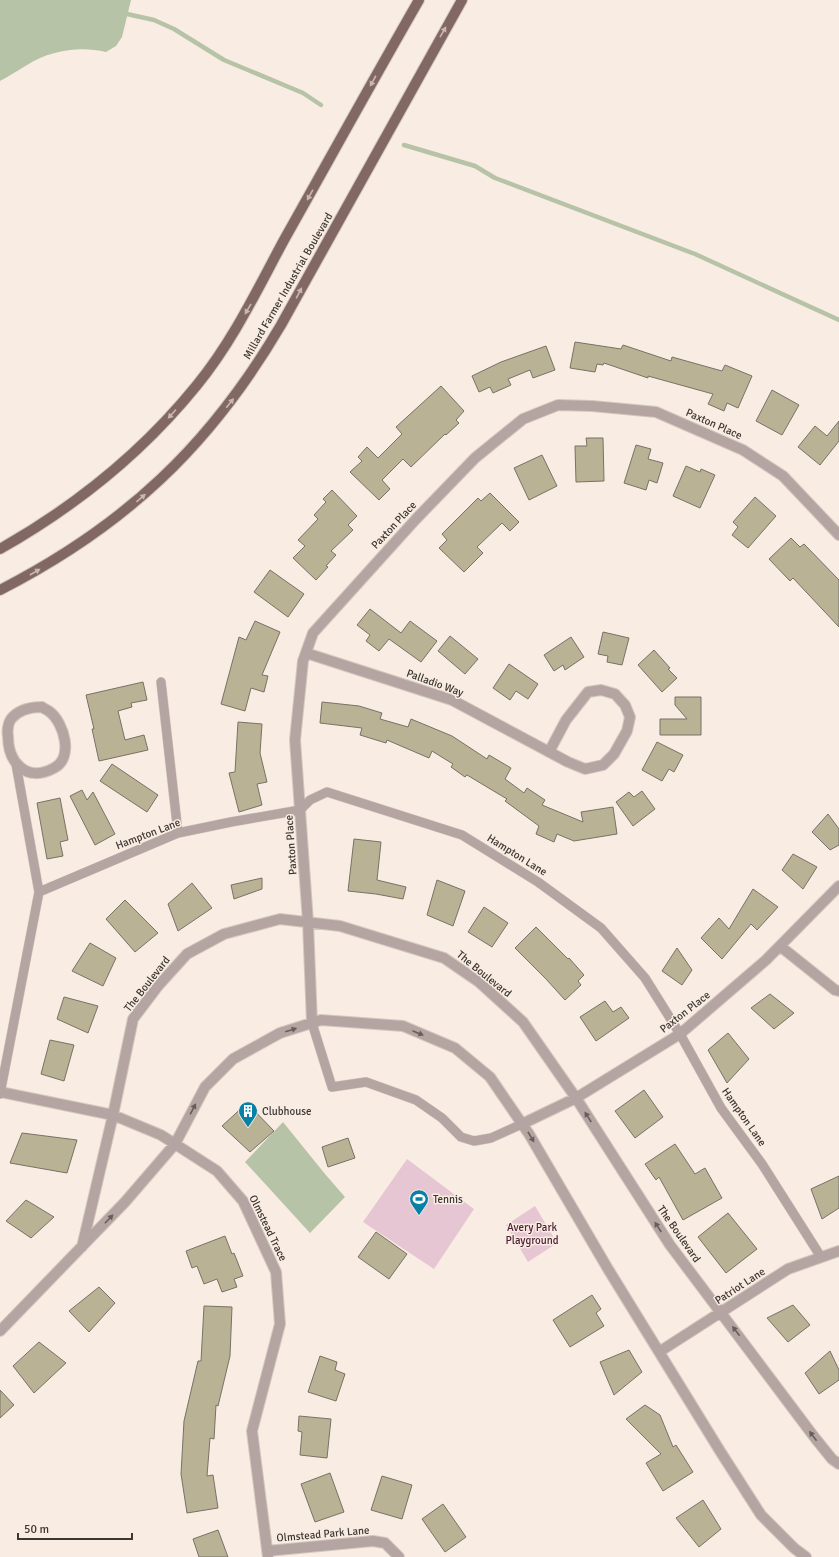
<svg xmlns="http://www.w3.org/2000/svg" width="839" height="1557" font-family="Signika,sans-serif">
	<rect width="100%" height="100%" fill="#f9ece2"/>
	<path fill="#e6c6d2" d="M407,1159L474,1209L434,1269L363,1222Z
		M535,1206L557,1243L528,1262L506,1225Z"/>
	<path fill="#b7c3a7" d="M0,0H131L122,37L116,46L106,52C80,46 51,50 27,65C18,70 10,76 0,81Z
		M283,1122L325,1174L345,1197L310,1233L245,1162Z"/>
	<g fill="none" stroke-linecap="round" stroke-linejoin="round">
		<path stroke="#b7c3a7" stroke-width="4.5" d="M127,14L154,20L174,29L224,60L303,93L321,105
			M404,145L475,166L495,178L695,254L839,320"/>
	</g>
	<path fill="#bab295" stroke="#767366" d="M575,342L621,349L623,345L671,361L672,357L722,371L725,365L752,376L738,408L727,403L724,411L708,404L713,394L648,376V378L604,363L603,365L597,364L595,372L570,368Z
		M546,346L555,370L533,378L530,370L508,379L511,385L493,393L490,387L479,392L472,376L501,362Z
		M441,386L464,411L456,420L459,423L446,435L445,434L411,467L403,459L382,480L390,489L379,500L350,472L362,461L358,457L367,447L378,458L402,434L396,427Z
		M772,390L799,405L782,435L756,421Z
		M839,421V441L820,465L798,447L815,426L827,436Z
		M586,438H603L604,481L576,482L575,446H587Z
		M636,445L651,449L648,459L663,463L657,483L649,480L646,490L624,483Z
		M542,455L557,486L529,500L514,468Z
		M686,466L700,472L701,469L715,475L700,508L673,496Z
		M332,490L357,516L348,525L353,530L331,551L336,555L326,566L328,567L316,580L293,558L305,546L298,540L318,519L314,515L326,502L323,499Z
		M490,493L519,522L510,531L502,523L477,547L483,553L464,572L439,548L447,540L442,534L478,498L481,501Z
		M755,497L776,516L748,548L732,535L738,527L733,522Z
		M791,538L800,547L804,544L839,580V627L793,578L790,581L769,559Z
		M270,570L304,594L288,617L254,592Z
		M370,609L401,633L410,621L437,641L421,662L389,639L379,651L366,641L370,635L357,625Z
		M255,621L280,632L262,675L268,676L264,692L251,688L245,711L221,704L239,637L246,640Z
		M603,632L629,638L622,665L607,662L608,656L598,654Z
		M450,636L478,659L465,674L438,651Z
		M571,637L584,657L565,670L563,665L554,671L544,655Z
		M654,650L670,668L668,669L677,678L662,692L638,665Z
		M509,664L538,684L528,699L516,691L510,700L493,688Z
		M143,682L147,700L131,703L132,707L118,711L125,740L144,735L148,750L99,761L92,729H94L86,695Z
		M675,697H701V735H660V719H687L675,705Z
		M322,702L359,706L382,713L380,719L408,727L411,719L452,736L487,759L489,755L511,768L505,779L524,793L527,788L545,800L542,805L583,822L581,812L613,807L617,834L574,841L557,834L554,842L536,834L539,826L505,801L507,799L467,775L465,777L451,767L453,764L432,751L429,758L387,740L386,743L360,735L362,728L320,723Z
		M238,722L262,724L260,753L267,782L257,784L262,805L239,812L229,773L235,772Z
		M657,742L683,755L674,772L669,769L662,781L642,770Z
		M112,764L158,795L147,812L100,781Z
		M82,790L87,800L93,792L115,834L95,845L70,796Z
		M642,791L655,809L633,826L616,802L629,792L634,797Z
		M60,798L68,840L60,842L63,856L47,859L37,803Z
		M828,814L839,829V845L830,850L812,832Z
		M354,839L381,842L377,880L406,887L403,899L376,894L348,891Z
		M793,854L817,867L803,889L782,870Z
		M262,878V889L234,899L231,885Z
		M437,880L465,891L453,926L427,915Z
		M192,883L212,908L178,931L168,904Z
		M753,889L778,907L757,930L751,924L722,959L701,938L719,918L729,929Z
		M125,900L158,933L135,952L106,919Z
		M484,907L508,923L492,947L468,932Z
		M536,927L568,959L569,958L584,975L578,981L581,985L565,1000L546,979L515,948Z
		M90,943L116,958L103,986L72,971Z
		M677,948L692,970L682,985L662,971Z
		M770,994L794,1013L774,1029L751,1008Z
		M64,997L98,1006L88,1033L57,1019Z
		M605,1001L613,1012L621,1007L629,1018L596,1041L580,1017Z
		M728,1033L749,1059L727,1083L708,1050Z
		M50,1040L74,1045L64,1081L41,1074Z
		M644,1090L663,1117L635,1138L615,1111Z
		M247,1103L274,1131L250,1152L222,1126Z
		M22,1133L77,1140L67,1173L10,1163Z
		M348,1138L355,1158L328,1167L322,1147Z
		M675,1144L695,1174L705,1168L722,1198L683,1220L659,1177L656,1180L645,1164Z
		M839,1176V1208L822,1219L811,1189Z
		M26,1200L54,1217L31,1238L6,1221Z
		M728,1213L757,1249L726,1273L698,1237Z
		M376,1232L407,1254L389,1279L358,1257Z
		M225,1236L232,1254L234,1253L243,1276L234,1279L237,1287L222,1292L217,1279L204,1284L197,1266L192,1268L186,1251Z
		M99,1287L115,1303L89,1332L69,1311Z
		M592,1295L601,1309L596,1313L604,1326L570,1347L553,1320Z
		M793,1305L810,1325L788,1342L767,1318Z
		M204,1306L232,1307L230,1356L218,1406L216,1405L214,1439L210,1438L207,1476L213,1475L218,1508L187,1513L181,1474L184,1421L198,1361H201Z
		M39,1342L66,1363L34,1393L13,1366Z
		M629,1350L642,1372L614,1395L600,1362Z
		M830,1351L839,1370V1380L819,1394L805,1373Z
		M320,1356L337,1362L335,1370L345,1374L336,1401L308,1392Z
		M0,1390L14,1405L0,1418Z
		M645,1405L660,1415L673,1447L676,1445L693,1472L663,1491L646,1463L661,1454L626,1419Z
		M299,1416L331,1419L327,1458L300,1455L302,1432L298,1431Z
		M330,1473L344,1512L315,1522L301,1484Z
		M382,1476L412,1485L402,1519L371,1510Z
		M703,1500L721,1529L699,1547L676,1518Z
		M443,1504L466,1537L445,1552L422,1519Z
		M218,1530L228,1557H199L193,1539Z"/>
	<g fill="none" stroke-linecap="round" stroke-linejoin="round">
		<g stroke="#d3c8bf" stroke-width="10">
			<path id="lane" d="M161,682L178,833
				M39,892L178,833L231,822L300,810L310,800L327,792L462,835L538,882L601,928L645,978L680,1034L721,1108L762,1164L821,1257
				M312,1023L332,1087L366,1082L416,1100L442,1118L461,1137L474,1141L491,1138L522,1124
				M0,1094L39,892L16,764"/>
		</g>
		<g stroke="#d3c8bf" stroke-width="12">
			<path id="street" d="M306,653L452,700L568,762L585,769L603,765L614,754L627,731L630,717L625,705L615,694L601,690L588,692L566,720L549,752
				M42,707C44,709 48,710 50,712C64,723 74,758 54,768C27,783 8,763 8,736C7,731 8,723 11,719C19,709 31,707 42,707Z
				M780,946L835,990L839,991
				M312,1023L308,922L295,740L303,661L313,633L416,519L475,458L523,419L558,405L592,406L656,412L743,450L783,476L839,535
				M0,1092L113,1115L161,1135L217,1171L243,1201L276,1272L280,1324L252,1431L268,1557
				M522,1124L576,1098L680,1034L766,960L839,886
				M82,1247L113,1115L133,1019L158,986L187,954L224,934L280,919L340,926L444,958L479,982L523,1022L576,1098L670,1245L815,1438L832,1459L839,1464
				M0,1331L125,1202L175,1144L205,1087L233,1059L280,1033L321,1020L403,1026L455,1048L490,1077L529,1134L608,1269L720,1451L761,1515L794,1548L806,1557
				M659,1352L788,1269L839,1251
				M267,1551L373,1541L385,1543L399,1557"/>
		</g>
		<g stroke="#d3c8bf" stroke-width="12">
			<path id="primary" d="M0,549C76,506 142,453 197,385C233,341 257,290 284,240C329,160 373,80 419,0
				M0,590C125,526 210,446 281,325L462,0"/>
		</g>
		<use href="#lane" stroke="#b4a5a3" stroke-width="9"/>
		<use href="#street" stroke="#b4a5a3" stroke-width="10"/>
		<use href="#primary" stroke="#826864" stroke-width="10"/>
	</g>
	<defs><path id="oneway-solid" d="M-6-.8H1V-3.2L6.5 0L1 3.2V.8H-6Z"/></defs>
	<g fill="#c9b7b0">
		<use href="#oneway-solid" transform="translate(443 32) rotate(-60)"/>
		<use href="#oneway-solid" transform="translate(373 81) rotate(119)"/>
		<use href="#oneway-solid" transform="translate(310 195) rotate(119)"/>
		<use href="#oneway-solid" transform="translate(299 293) rotate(-62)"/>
		<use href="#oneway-solid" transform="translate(248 309) rotate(120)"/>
		<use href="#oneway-solid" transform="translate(230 403) rotate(-52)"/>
		<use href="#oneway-solid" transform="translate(172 414) rotate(132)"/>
		<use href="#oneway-solid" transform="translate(141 498) rotate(-41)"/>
		<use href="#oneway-solid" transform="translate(35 572) rotate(-30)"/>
	</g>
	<g fill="#665e5a">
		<use href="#oneway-solid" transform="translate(291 1030) rotate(-17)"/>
		<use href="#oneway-solid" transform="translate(418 1033) rotate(23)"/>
		<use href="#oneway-solid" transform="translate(193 1109) rotate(-62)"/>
		<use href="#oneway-solid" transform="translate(588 1117) rotate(-123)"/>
		<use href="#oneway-solid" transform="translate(531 1137) rotate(59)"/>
		<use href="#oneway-solid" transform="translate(109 1219) rotate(-46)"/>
		<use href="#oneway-solid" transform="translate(658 1227) rotate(-123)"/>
		<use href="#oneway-solid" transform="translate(736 1331) rotate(-127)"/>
		<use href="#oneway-solid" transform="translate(813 1436) rotate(-127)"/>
	</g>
	<defs>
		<g id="building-pin" transform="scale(1)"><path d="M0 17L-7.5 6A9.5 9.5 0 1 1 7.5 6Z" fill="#0881a7" stroke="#f9ece2"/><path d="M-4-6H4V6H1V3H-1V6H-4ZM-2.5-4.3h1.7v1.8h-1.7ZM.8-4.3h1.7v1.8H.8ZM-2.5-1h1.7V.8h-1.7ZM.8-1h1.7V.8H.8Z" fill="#fff"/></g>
		<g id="stadium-pin" transform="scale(1)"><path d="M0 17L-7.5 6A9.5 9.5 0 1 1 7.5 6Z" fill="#0881a7" stroke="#f9ece2"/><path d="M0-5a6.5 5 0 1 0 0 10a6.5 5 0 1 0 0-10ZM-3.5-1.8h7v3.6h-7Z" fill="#fff"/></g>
	</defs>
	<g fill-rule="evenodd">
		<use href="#building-pin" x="248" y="1111"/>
		<use href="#stadium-pin" x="419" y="1199"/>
	</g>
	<g text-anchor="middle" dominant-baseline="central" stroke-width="3" stroke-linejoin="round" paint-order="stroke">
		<g font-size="11" fill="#3c3733" stroke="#f9ece2">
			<text transform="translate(288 286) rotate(-60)">Millard Farmer Industrial Boulevard</text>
			<text transform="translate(714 424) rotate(24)">Paxton Place</text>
			<text transform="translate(394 525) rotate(-47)">Paxton Place</text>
			<text transform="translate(435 683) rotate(20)">Palladio Way</text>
			<text transform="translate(148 834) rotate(-21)">Hampton Lane</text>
			<text transform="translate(291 845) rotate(-94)">Paxton Place</text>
			<text transform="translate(517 855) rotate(32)">Hampton Lane</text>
			<text transform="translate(484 974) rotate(39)">The Boulevard</text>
			<text transform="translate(147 984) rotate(-52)">The Boulevard</text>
			<text transform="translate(685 1012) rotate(-38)">Paxton Place</text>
			<text transform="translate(744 1117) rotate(55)">Hampton Lane</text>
			<text transform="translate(268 1228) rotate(64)">Olmstead Trace</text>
			<text transform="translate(679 1234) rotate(55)">The Boulevard</text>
			<text transform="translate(740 1286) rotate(-33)">Patriot Lane</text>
			<text transform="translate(323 1534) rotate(-5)">Olmstead Park Lane</text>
		</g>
		<g font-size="11" fill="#3c3733" stroke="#f9ece2" text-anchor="start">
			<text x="262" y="1111">Clubhouse</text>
			<text x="433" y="1199">Tennis</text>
		</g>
		<g font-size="11" fill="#4d2135" stroke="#f9ece2">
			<text x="532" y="1227">Avery Park<tspan x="532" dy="13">Playground</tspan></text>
		</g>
	</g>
	<path d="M18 1533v6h114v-6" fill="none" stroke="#3c3733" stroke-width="2"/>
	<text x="24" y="1533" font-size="12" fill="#3c3733" stroke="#f9ece2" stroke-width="3" paint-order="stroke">50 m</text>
</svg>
